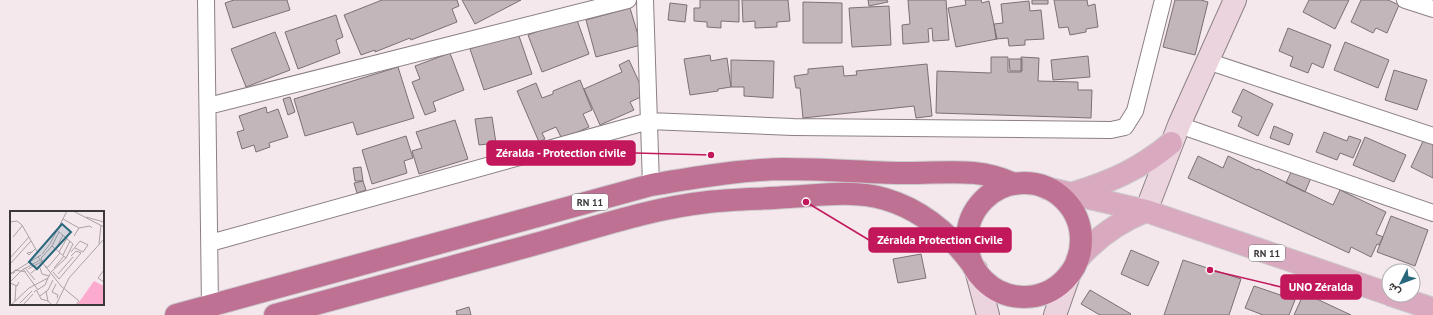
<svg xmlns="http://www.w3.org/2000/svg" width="1433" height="315" font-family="'PT Sans',Vazirmatn,sans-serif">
	<rect width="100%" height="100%" fill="#f4e8ed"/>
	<path fill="#c2b6bb" stroke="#7b7074" d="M234,0H287L290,10L233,28L225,3Z
		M382,0H457L459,6L452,9L457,22L411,40L410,38L375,52V50L361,55L344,15Z
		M462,0H521L475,24Z
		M700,0H739V22L721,21V28L707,27V22L694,21V8H700Z
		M742,0H788L790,21L777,22V27L755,28V21L743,22Z
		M868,0H887L888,2L869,6Z
		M908,0H946L949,40L933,41L932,28L928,29L929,42L903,44L902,25L910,24Z
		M965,0H981L982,3L989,1L997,39L956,47L948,8L966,5Z
		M1032,0H1048V4H1032Z
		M1054,0H1087L1088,6L1095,4L1098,27L1086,29V32L1070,35L1068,27L1059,28Z
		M1175,0H1201L1208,2L1195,55L1163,47Z
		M1309,0H1349L1335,29L1303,12Z
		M1361,0H1388L1399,5L1387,33L1376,28L1373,33L1351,22Z
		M1029,1L1030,11L1041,10L1044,39L1025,40V45L1009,46L1008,38L996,39L994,24L1003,23L1001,4Z
		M803,2L842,3V43H803Z
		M670,3L687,5L685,22L668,20Z
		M889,6L891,45L852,47L849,8Z
		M630,8L641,45L596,57L586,20Z
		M336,15L343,37L336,40L340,53L298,69L285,32Z
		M576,17L589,54L542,72L528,35Z
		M1288,28L1331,45L1323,68L1312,63L1308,73L1290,66L1293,57L1279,51Z
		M275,32L290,70L246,87L231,49Z
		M518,33L532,74L484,90L470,49Z
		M1345,42L1389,60L1378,88L1334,70Z
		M450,53L464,90L433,102L436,111L425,115L412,82L420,79L415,66Z
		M710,55L711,61L727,58L731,87L718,89V91L690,95L684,59Z
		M1088,56L1090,77L1053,80L1051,60Z
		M991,57H1008V72H1021V57L1039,58L1038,81L1078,82V90H1092L1091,118L936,113L937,71L991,73Z
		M1009,59H1022V71H1010Z
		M629,60L645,95L630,102L634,110L600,125L584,89L622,72L619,65Z
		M731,60L774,61L773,98L744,96V87H731Z
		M927,64L932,116L916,118L914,106L803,118L800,88H796L794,76L808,74V69L843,66L844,76L857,75L856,71Z
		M398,67L414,118L357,135L353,122L305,136L294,99Z
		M1394,70L1427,80L1417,110L1385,100Z
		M580,80L592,110L583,114L589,127L562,139L556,127L542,133L545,139L539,142L517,91L536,83L542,98L553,94V91Z
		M1243,89L1273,104L1258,136L1238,126L1242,117L1232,112Z
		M290,97L295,112L288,115L283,99Z
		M266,107L267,113L278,109L288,137L269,143L270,147L256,152L254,145L242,149L237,132L244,130L239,116Z
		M492,117L496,143L479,145L475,119Z
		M455,120L468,159L419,174L412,151L422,148L416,132Z
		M1274,126L1293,134L1289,145L1270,138Z
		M1324,132L1347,141L1349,136L1361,140L1353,158L1340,153L1337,160L1316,152Z
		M406,136L413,158L404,161L407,173L372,184L362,150Z
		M1365,137L1406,155L1394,182L1353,165Z
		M1424,139L1433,144V178L1411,167Z
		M1198,156L1223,168L1228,156L1257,170L1258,169L1333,205L1340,190L1386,212L1376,234L1383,237L1379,245L1377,244L1371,257L1351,247L1349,253L1188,178Z
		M361,167L363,181H355L353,168Z
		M1292,170L1311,178L1305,192L1286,183Z
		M363,181L366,190L357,193L354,183Z
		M1391,216L1428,230L1415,266L1377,252Z
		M1131,250L1159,262L1148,286L1121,274Z
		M921,254L926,278L898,283L893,259Z
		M1183,260L1241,279L1229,315H1164Z
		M1254,286L1295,300L1289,315H1263L1245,308Z
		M1090,290L1131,314L1130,315H1100L1081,304Z
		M1304,293L1351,315H1294Z
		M469,307L471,315H457L456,311Z"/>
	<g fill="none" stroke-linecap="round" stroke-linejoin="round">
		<g stroke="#8b8084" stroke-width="18">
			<path id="street" d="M206,0L210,306
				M645,0L651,185
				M1405,0L1433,9
				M1207,61L1433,136
				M208,106L628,0
				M1179,125L1433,213
				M210,243L649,121L793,127L1111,130L1125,127L1135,111L1163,0"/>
		</g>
		<g stroke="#8b8084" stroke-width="24">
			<path id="secondary" d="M1146,211L1179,125L1235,0
				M976,270L988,315
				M1055,315L1069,275"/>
		</g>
		<g stroke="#cccbcc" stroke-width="24">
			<path id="primary" d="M1046,188L1146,211L1389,294
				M1074,193C1112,181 1140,169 1171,143
				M1077,260C1097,237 1118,222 1146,211
				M1391,295L1433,309"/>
		</g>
		<g stroke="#cccbcc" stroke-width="24">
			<path id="highway" d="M967 240a57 57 0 1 1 114 0a57 57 0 1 1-114 0Z
				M176,315L651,185C694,178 739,170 783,169C822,169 862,172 901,173C941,174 977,166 1014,184
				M275,315C365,291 454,266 543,242C597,227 652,208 708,202C735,199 762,199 789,197C821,195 854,190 885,199C922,210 950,234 972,264"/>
		</g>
		<use href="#street" stroke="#fff" stroke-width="16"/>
		<use href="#secondary" stroke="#ecd4df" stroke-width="22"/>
		<use href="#primary" stroke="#d9aabf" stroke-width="22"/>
		<use href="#highway" stroke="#bf7194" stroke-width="22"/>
	</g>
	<g text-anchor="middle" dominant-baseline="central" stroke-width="3" stroke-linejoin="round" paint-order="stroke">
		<g fill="#fff" stroke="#767475" stroke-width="1">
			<rect x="572" y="194" width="36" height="16" rx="3"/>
			<rect x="1249" y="245" width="36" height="16" rx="3"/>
		</g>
		<g font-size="10" font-weight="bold" fill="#3c383a">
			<text x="590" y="202">RN 11</text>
			<text x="1267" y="253">RN 11</text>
		</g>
	</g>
	<g transform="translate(10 211)">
		<rect width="94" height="94" fill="#f4e8ed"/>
		<path d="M84,70L94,75V94H67Z" fill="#fdaacf"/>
		<path fill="none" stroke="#aaa2a5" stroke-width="1" d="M63,0L94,16M76,6L94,11M53,8L69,17L64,25M0,11L7,10L12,14L28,42M69,17L80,15L82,17M3,26L12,15M89,33L91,14M42,35L56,47M46,38L33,52L31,47L42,35L49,21M46,38L53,24M22,41L17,42L19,44L25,38M49,41L57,27M61,41L70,30L78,34L73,41L65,37M32,43L40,33L57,0M53,44L60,30M28,46L51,75L69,90L66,94M0,47L19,26M0,53L21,30M35,56H38L50,42M15,57L25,69M30,57L32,63L39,65M44,57L54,45M13,58L28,79M18,58L31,51M43,61L49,68L71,42L66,40L61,45M1,62H4L5,59L16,61M21,62L32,54M40,62L56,47L63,33L48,20M0,63L31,44M48,63L63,46M0,71L12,59L30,49M94,71L88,67L94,59M0,72L7,75L9,71M46,73L42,81L48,84L47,87M27,80L31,88L38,90M36,80L38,90L42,94M24,81L35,74L38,67M30,85L38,79L43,69M5,90L6,74M10,92L22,80M1,94L19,77L38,67L40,63M13,94L23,83M46,94L59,67L94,28"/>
		<path fill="#29677d" fill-opacity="0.15" stroke="#29677d" stroke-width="2" d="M52,13L61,21L27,58L19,51Z"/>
		<rect width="94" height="94" fill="none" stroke="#3c383a" stroke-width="2"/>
	</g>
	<path fill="none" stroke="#c2185b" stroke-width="1.5" d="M711 155L635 153M806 202L869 240M1210 270L1281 287"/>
	<g fill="#c2185b" stroke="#fff" stroke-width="1.5">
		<circle cx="711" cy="155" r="4"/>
		<circle cx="806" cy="202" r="4"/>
		<circle cx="1210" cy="270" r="4"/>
	</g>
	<g fill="#c2185b" stroke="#c2185b" stroke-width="1.5">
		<rect x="487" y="141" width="148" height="24" rx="4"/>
		<rect x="869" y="228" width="142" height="24" rx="4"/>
		<rect x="1281" y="275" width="80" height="24" rx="4"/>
	</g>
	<g font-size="12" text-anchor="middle" font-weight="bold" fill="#fff">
		<text x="561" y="157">Zéralda - Protection civile</text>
		<text x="940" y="244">Zéralda Protection Civile</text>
		<text x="1321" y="291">UNO Zéralda</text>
	</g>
	<g transform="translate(1401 283) rotate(228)"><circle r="19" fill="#ffffff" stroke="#b1afb0"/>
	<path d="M0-3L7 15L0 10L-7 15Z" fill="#29677d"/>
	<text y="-6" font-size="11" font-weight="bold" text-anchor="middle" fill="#3c383a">ش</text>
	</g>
</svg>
